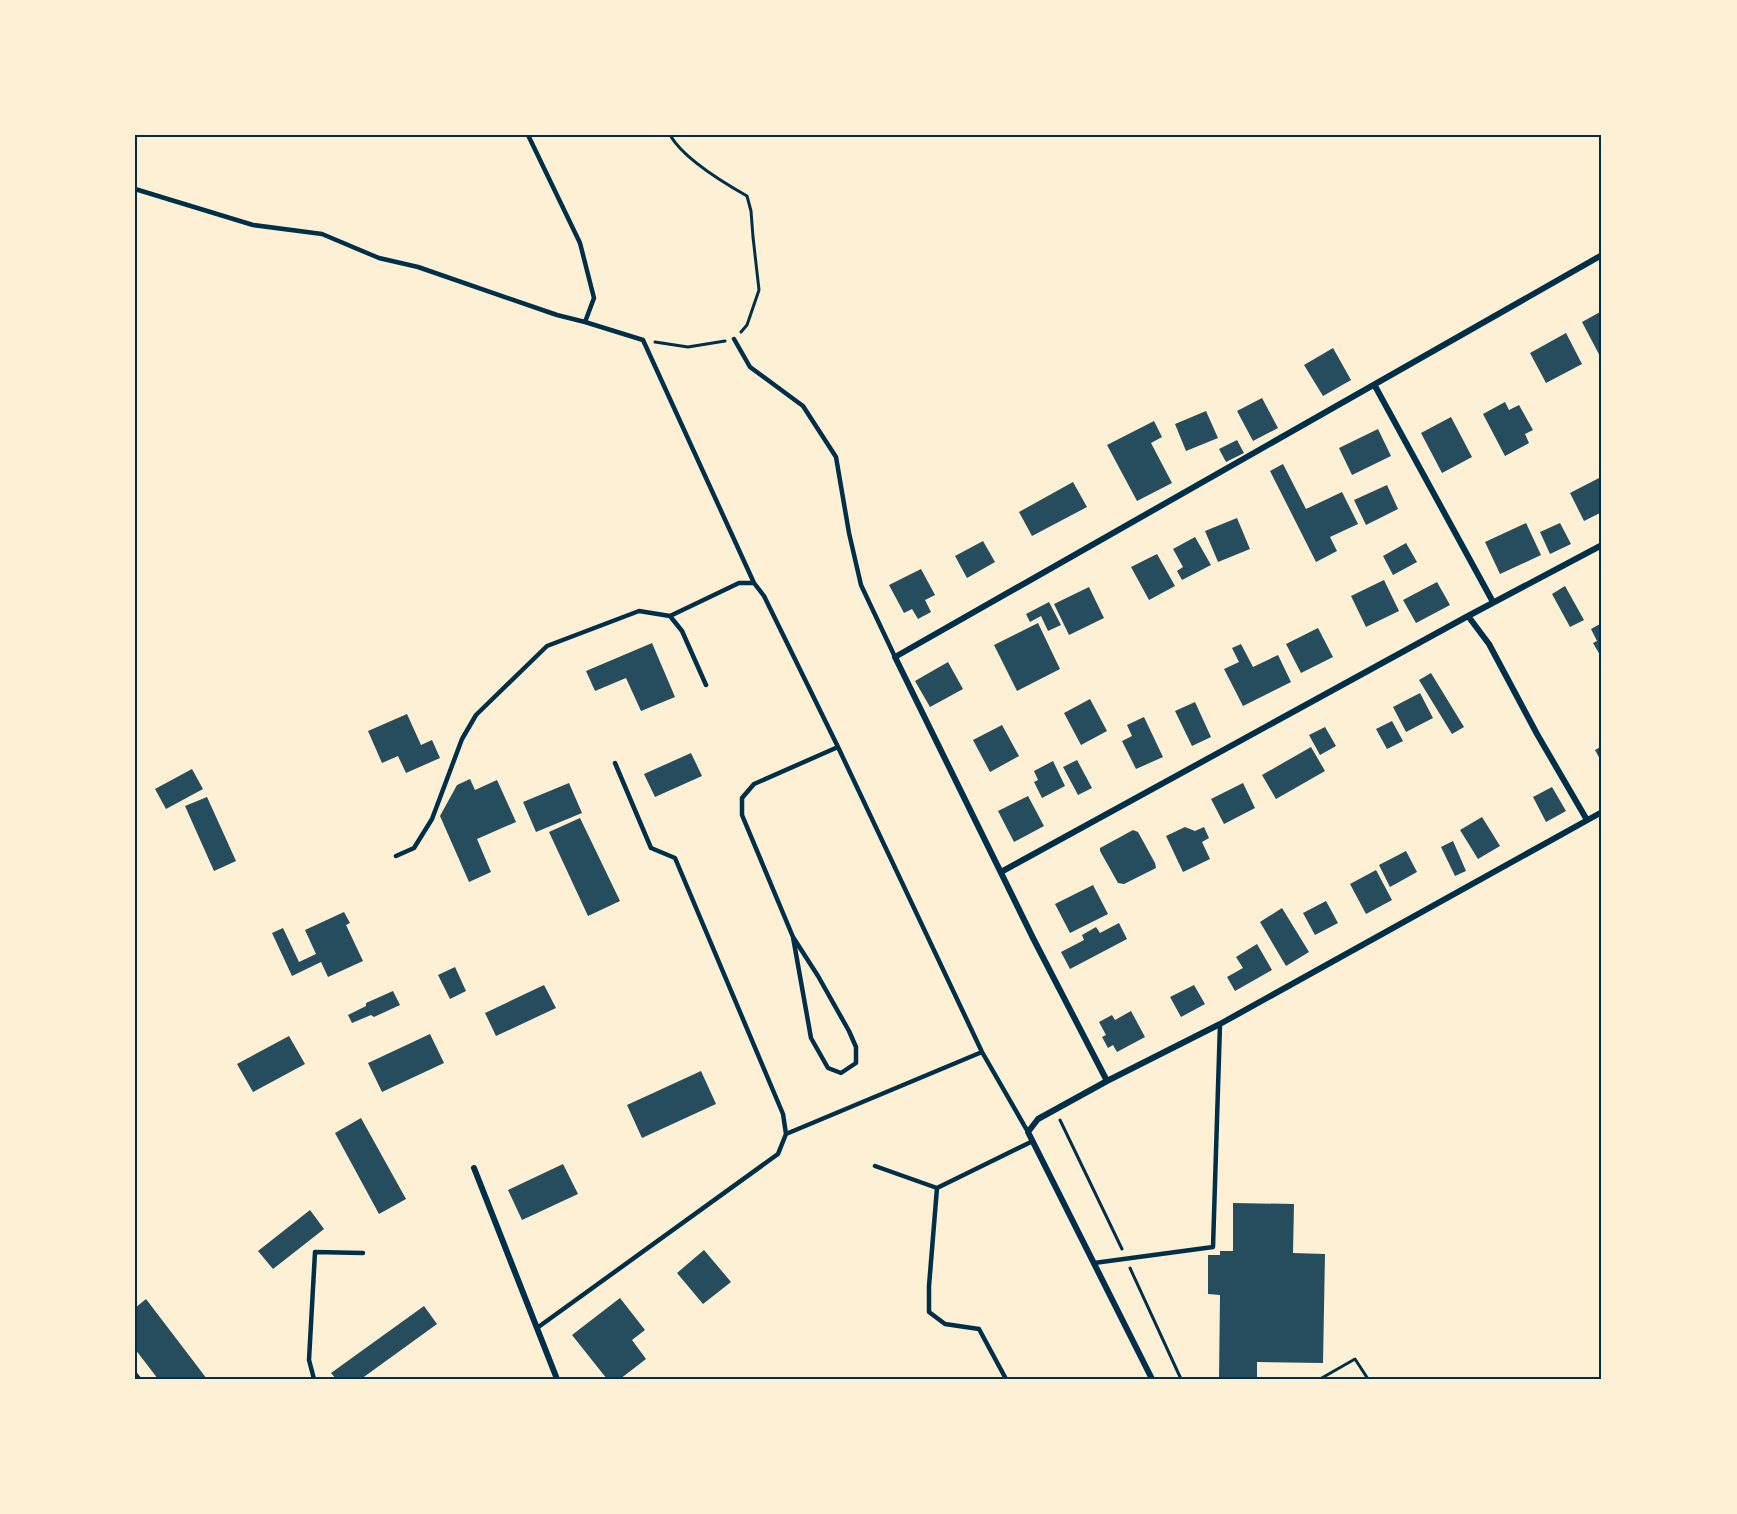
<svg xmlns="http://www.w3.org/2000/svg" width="1737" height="1514" font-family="'Fira Sans',sans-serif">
	<rect width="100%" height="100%" fill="#fdf0d5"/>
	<path fill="#264d5e" d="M1602,311V360L1582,322Z
		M1566,333L1582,364L1546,383L1530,353Z
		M1333,348L1351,380L1323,396L1304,365Z
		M1262,398L1278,428L1253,441L1237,411Z
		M1505,402L1509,410L1519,405L1533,430L1525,434L1529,443L1505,456L1483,414Z
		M1206,411L1218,438L1186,451L1175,424Z
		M1451,417L1472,457L1442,473L1421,433Z
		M1154,421L1162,437L1151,443L1172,483L1137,501L1107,445Z
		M1378,429L1391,456L1352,475L1339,448Z
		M1237,440L1244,453L1226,462L1219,449Z
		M1283,464L1306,509L1342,492L1358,524L1330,537L1337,551L1316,562L1270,471Z
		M1599,478L1602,484V512L1584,521L1570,493Z
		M1073,482L1087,507L1032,536L1019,512Z
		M1387,485L1398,509L1366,525L1354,500Z
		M1237,518L1250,549L1218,562L1205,531Z
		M1526,523L1541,555L1500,574L1485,542Z
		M1560,523L1571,544L1550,554L1540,532Z
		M1195,537L1211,565L1182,580L1177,571L1183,567L1173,549Z
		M983,541L995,562L967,578L955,556Z
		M1406,543L1417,562L1393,575L1383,556Z
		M1157,554L1175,586L1149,600L1131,567Z
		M921,569L935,595L925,600L931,612L918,619L912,609L904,613L889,585Z
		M1384,580L1399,611L1366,627L1351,596Z
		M1437,582L1450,605L1416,623L1403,600Z
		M1565,586L1584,620L1570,627L1552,594Z
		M1089,587L1104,618L1069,635L1054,604Z
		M1049,602L1061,625L1048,631L1041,616L1030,622L1026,614Z
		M1038,623L1060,669L1017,691L994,645Z
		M1602,623V653L1600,655L1593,643L1597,641L1591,629Z
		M1318,628L1333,657L1301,673L1286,644Z
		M652,643L675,697L641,711L626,678L595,691L586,671Z
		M1241,644L1253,667L1278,655L1291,682L1243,706L1224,669L1239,662L1232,648Z
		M948,662L963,689L930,707L915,681Z
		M1431,673L1464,727L1452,734L1419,680Z
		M1420,693L1433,718L1406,732L1393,707Z
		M1090,699L1107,731L1081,745L1064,713Z
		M1195,702L1211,737L1192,746L1175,711Z
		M407,714L421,745L432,740L440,758L406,773L398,756L382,763L368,731Z
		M1144,717L1163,757L1136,769L1122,741L1132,736L1127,725Z
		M1392,721L1403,741L1387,749L1376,729Z
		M1002,725L1019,756L990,772L973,740Z
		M1325,727L1336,746L1320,755L1309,735Z
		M1602,746V763L1595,750Z
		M1311,747L1325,771L1276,799L1262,775Z
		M691,753L702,776L655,797L644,774Z
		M1077,760L1092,788L1078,795L1063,767Z
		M1053,761L1065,786L1042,798L1034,782L1038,780L1034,771Z
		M192,769L203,789L166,809L155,789Z
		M470,779L475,790L497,780L516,822L477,839L491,872L469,882L440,816L457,785Z
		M569,783L582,813L536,832L523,802Z
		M1243,783L1255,808L1224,824L1211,799Z
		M1552,787L1566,811L1546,822L1533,797Z
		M1028,796L1044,826L1014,842L998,811Z
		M207,797L236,861L214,871L185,806Z
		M1482,817L1500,846L1478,859L1460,830Z
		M580,818L620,901L588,916L549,832Z
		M1185,827L1195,831L1204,827L1209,838L1202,842L1210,859L1183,872L1166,836Z
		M1133,830L1138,832L1155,863L1156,868L1124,884L1118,883L1100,851V848Z
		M1453,841L1466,871L1455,876L1441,847Z
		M1406,851L1417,872L1390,887L1379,865Z
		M1376,870L1392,900L1366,914L1350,884Z
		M1093,885L1108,914L1070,933L1055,904Z
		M1326,901L1338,923L1315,935L1303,913Z
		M1282,908L1309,952L1286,966L1260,922Z
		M344,912L350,923L346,925L363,961L328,977L321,962L292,976L272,933L283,928L299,962L316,954L305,930Z
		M1119,923L1127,939L1070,969L1061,952L1084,940L1082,935L1096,927L1100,933Z
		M1257,944L1272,970L1235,991L1227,977L1243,968L1236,957Z
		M455,967L466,991L450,999L438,975Z
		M544,985L556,1008L496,1036L485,1013Z
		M1194,985L1205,1004L1181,1017L1170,997Z
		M393,991L400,1005L374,1017L371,1015L352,1023L348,1015L366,1006V1003Z
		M1131,1011L1145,1037L1117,1052L1113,1045L1108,1048L1102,1037L1106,1035L1099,1022L1112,1015L1115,1020Z
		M430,1034L444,1063L382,1092L368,1063Z
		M289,1036L305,1064L253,1092L237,1064Z
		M701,1071L716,1104L642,1138L627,1105Z
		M361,1118L406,1199L379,1214L335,1133Z
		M563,1164L578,1194L522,1220L508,1190Z
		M1233,1203L1294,1204L1293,1253L1325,1254L1323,1363L1257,1362V1378H1219L1220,1295L1208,1294V1255H1220V1251H1233Z
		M310,1210L324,1229L273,1269L258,1251Z
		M704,1250L731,1282L703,1304L677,1273Z
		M620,1298L645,1330L632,1340L646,1359L620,1379H607L572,1335Z
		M146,1299L207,1379H158L135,1349V1308Z
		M424,1306L437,1324L361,1379H336L331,1373Z"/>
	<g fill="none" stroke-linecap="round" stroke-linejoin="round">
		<path stroke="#003049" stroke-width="3" d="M670,135C683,158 724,183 747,196L751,211L753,237L759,290L747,325L741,332
			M655,342L688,347L725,341
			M1060,1120L1122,1249
			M1130,1268L1181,1379
			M1320,1379L1355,1359L1368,1379"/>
		<path stroke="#003049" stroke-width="4.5" d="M528,135L580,243L594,298L585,322
			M135,189L253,225L322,234L379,258L418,267L557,315L585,322L643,340L754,583
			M734,339L750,367L803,406L836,457L849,533L861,585L895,657
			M670,616L739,583H754L764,596L838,747L982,1052L1028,1132
			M396,856L414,848L432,819L462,739L476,715L547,646L639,611L670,616L682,631L706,685
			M793,937L811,1038L828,1068L841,1073L856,1063V1047L849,1031L818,976L793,937L742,815V798L754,784L838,747
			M786,1134L982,1052
			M875,1166L937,1188
			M1094,1263L1213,1247L1220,1024
			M537,1328L778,1154L786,1134L783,1114L675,858L651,848L615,763
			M135,1374L139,1379
			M314,1379L309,1360L315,1252L363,1253
			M1006,1379L979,1329L945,1324L929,1312V1286L937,1188L1033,1141"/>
		<path stroke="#003049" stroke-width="6" d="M1375,386L1493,602
			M1468,616L1489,644L1537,734L1587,820
			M1001,872L1468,616L1602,545
			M1107,1081L1034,940L895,657L1602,255
			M474,1168L557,1379
			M1152,1379L1028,1132L1038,1119L1107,1081L1220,1024L1602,812"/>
	</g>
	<rect width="1737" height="1514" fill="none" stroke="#fdf0d5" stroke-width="273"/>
	<rect x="136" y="136" width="1464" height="1242" fill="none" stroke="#003049" stroke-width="2"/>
</svg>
